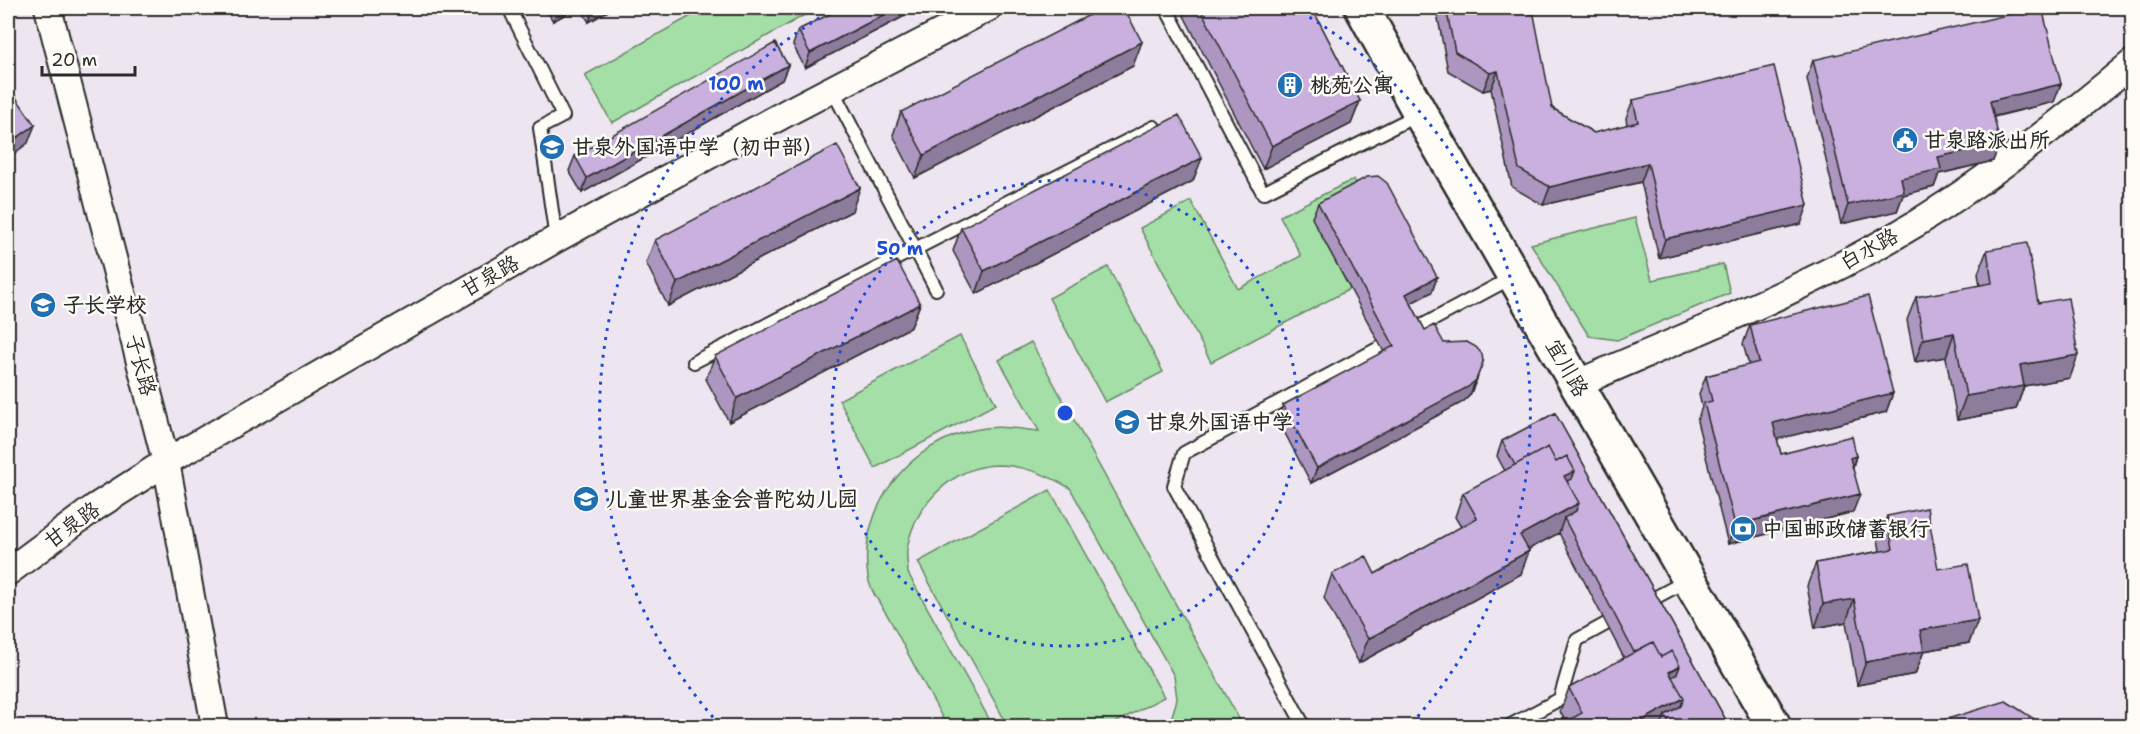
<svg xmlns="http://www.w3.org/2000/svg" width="2140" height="734" font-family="'Shantell Sans','LXGW WenKai TC',sans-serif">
	<rect width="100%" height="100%" fill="#ede5f0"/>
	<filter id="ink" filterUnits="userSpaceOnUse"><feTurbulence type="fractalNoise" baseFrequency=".0167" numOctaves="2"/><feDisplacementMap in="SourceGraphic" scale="12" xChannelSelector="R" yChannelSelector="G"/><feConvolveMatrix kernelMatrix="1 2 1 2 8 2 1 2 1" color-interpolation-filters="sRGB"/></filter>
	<g filter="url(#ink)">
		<path fill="#a3dfa6" stroke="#678568" stroke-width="1.5" d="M705,8H817L612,123L585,75Z
			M1354,179L1362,193L1313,218L1350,289L1211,362L1140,228L1191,201L1238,289L1301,256L1280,216Z
			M1635,218L1652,280L1723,264L1730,293L1617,340L1589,336L1531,244Z
			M1108,267L1163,372L1105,402L1049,298Z
			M960,336L996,404L875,468L839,400Z
			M1031,342L1243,726H1169L1177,699L1174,676L1070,488C1047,475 1024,465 997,465C952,466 913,507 907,550C906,557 908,566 908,573L993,726H947C927,690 908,654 889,618C882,606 870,591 868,577C857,507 911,440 979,429C999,425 1019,429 1039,431L999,360Z
			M1050,490L1164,697L1109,726H1008L918,562Z"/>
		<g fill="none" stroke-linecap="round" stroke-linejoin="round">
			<g stroke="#2b2b2b" stroke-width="16">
				<path id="lane" d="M509,8L563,116L540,128L556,239
					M1166,8L1263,193L1419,114
					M832,89L936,289
					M1412,331L1513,277
					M694,362L1154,127
					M1647,602L1688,580
					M1304,726L1174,486L1184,453L1381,347
					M1509,726L1560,699L1577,640L1606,624"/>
			</g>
			<g stroke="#2b2b2b" stroke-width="30">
				<path id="street" d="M48,8L166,462L215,726
					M1576,384C1691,334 1810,288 1917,223C1993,176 2064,120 2132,63
					M8,572L94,508L166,462L556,239L790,111L988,8"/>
			</g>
			<g stroke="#2b2b2b" stroke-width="38">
				<path id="secondary" d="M1362,8L1420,113L1774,726"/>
			</g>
			<use href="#lane" stroke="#fdfcf7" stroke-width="12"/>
			<use href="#street" stroke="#fdfcf7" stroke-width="26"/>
			<use href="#secondary" stroke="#fdfcf7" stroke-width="33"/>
		</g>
		<path fill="#ad97c0" stroke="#2b2b2b" stroke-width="1.5" d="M545,8H577L553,21Z
			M580,8H613L589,22Z
			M842,8H920L805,68L793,45L798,30Z
			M1180,8H1312L1360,101L1351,124L1263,169Z
			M1436,8H1520L1552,108L1594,133L1627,125L1626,118L1633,100L1801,224L1659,258L1641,182L1543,205L1512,187L1491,89L1483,91L1448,71Z
			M1813,60L2054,102L1994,117L1993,161L1939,174L1934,187L1903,195L1897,211L1841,224L1807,79Z
			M788,65L782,80L582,193L569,171L575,156Z
			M1133,66L915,178L893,135L901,112Z
			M1193,181L976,294L953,251L961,228Z
			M1318,203L1437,277L1432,292L1411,303L1425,330L1444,343L1478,377L1470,395L1463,402L1311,483L1278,420L1283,405L1384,352L1312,218Z
			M852,211L668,306L646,263L655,240Z
			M1987,250L2038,303L2070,378L2024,386L2016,409L1957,420L1946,357L1915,362L1907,320L1916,297L1980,286L1978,273Z
			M920,304L911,327L729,422L706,379L715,356Z
			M1750,325L1893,393L1886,412L1777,439L1781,454L1856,456L1853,467V512L1728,544L1697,421L1702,407L1699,394L1706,376L1749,365L1743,344Z
			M1555,413L1727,722L1725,726H1558L1566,722L1560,712L1569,688L1624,658L1559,533L1528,549L1521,574L1359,663L1324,598L1332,574H1375L1461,527L1455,517L1463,493L1505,471L1497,456L1502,441Z
			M1887,516L1938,569L1978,620L1969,643L1924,651L1915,674L1857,685L1846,622L1815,628L1807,586L1816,563L1880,551L1878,539Z"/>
		<path fill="#8d7b9c" stroke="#2b2b2b" stroke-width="1.5" d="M558,8H577L553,21Z
			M594,8H613L589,22Z
			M897,8H920L805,68L810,53Z
			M1142,42L1133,66L915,178L924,155Z
			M788,65L782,80L582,193L587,178Z
			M1498,71L1491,89L1483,91L1490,73Z
			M2061,84L2054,102L1983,119L1990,101Z
			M1360,101L1351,124L1263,169L1272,146Z
			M35,125L28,143L8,158V144Z
			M2000,143L1993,161L1939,174L1934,187L1903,195L1897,211L1841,224L1848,205L1938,157Z
			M1202,158L1193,181L976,294L984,271Z
			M1648,163L1641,182L1543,205L1550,187Z
			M860,188L852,211L668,306L677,283Z
			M1808,205L1801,224L1659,258L1665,239Z
			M1437,277L1432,292L1400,309L1406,294Z
			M920,304L911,327L729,422L737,398Z
			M1954,333L1946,357L1915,362L1923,339Z
			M2078,355L2070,378L2012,388L2020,365Z
			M1483,362L1470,395L1463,402L1311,483L1317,468Z
			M2024,386L2016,409L1957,420L1966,396Z
			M1893,393L1886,412L1766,442L1773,423Z
			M1856,456L1850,474V458Z
			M1575,471L1566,494L1564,476Z
			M1860,494L1853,512L1728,544L1735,525Z
			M1579,503L1570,526L1564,518L1559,533L1512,558L1520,535Z
			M1529,551L1521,574L1359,663L1368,639Z
			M1854,599L1846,622L1815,628L1823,604Z
			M1978,620L1969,643L1911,653L1920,630Z
			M1924,651L1915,674L1857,685L1866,662Z
			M1680,666L1672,689L1669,672Z
			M1684,698L1676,721L1665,715L1661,726H1632Z
			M1727,722L1725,726H1719Z"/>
		<path fill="#c9b0df" stroke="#2b2b2b" stroke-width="1.5" d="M842,8H897L810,53L798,30Z
			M1103,8H1124L1142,42L924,155L901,112Z
			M1200,8H1312L1360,101L1272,146Z
			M1446,8H1520L1534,15L1552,108L1594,133L1638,122L1633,100L1774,66L1808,205L1665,239L1648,163L1550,187L1519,169L1498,71L1490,73L1455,52Z
			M2037,8H2042L2061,84L1990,101L2000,143L1938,157L1941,169L1901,178L1904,192L1848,205L1813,60Z
			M775,43L788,65L587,178L575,156Z
			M8,86L35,125L8,144Z
			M1179,115L1202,158L984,271L961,228Z
			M837,145L860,188L677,283L655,240Z
			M1378,176L1387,183L1437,277L1406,294L1425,330L1434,325L1444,343L1467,342L1476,347L1482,354L1483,362L1476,380L1468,387L1317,468L1283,405L1394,346L1318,203L1367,177Z
			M2027,243L2038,303L2068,298L2078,355L2020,365L2024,386L1966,396L1954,333L1923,339L1916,297L1992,283L1987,250Z
			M897,261L920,304L737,398L715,356Z
			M1868,296L1893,393L1773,423L1781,454L1852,436L1856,456L1850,458L1860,494L1735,525L1704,403L1712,401L1706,376L1759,362L1750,325Z
			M1555,413L1727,722L1719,726H1671L1665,715L1681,706L1684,698L1672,677L1677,674L1680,666L1672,651L1661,657L1653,642L1634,652L1564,518L1576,511L1579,503L1567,481L1572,479L1575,471L1567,456L1556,462L1548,447L1515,465L1502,441Z
			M1548,447L1556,462L1567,456L1575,471L1564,476L1579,503L1520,535L1529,551L1368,639L1332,574L1366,556L1375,574L1477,518L1463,493Z
			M1927,508L1938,569L1968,564L1978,620L1920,630L1924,651L1866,662L1854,599L1823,604L1816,563L1893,549L1887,516Z
			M1653,642L1661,657L1672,651L1680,666L1669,672L1684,698L1632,726H1558L1582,713L1569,688Z
			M2006,701L2045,726H1929L1931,724Z
			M2133,724V726H2118Z"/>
	</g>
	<g fill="none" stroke="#1d4ed8" stroke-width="3" stroke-dasharray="3 6">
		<circle cx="1065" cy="413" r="233"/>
		<path d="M719 724A465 465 0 0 1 836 8M1294 8A465 465 0 0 1 1411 724"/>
	</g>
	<defs>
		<g id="building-disc" transform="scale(1.35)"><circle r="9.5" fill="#1f6fb2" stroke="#fdfcf7"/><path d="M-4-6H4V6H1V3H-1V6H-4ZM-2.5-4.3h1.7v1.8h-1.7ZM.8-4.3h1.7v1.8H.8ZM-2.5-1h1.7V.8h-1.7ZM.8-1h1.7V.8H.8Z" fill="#fff"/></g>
		<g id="civic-disc" transform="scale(1.35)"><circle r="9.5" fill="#1f6fb2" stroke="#fdfcf7"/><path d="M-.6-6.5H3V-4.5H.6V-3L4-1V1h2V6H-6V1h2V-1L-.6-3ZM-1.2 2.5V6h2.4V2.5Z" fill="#fff"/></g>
		<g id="school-disc" transform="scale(1.35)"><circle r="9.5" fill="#1f6fb2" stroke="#fdfcf7"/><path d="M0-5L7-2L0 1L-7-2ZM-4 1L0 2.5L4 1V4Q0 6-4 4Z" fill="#fff"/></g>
		<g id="bank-disc" transform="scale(1.35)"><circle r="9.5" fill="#1f6fb2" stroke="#fdfcf7"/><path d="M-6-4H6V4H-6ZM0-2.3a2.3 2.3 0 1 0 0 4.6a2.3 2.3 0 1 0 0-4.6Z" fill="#fff"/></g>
	</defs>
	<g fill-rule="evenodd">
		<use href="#building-disc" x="1290" y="85"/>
		<use href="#civic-disc" x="1905" y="140"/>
		<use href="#school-disc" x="552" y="147"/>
		<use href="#school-disc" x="43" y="305"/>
		<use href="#school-disc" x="1127" y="422"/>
		<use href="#school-disc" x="586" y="499"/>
		<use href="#bank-disc" x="1743" y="529"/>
	</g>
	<g text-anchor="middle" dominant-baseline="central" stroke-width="5" stroke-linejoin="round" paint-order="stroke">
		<g font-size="21" font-weight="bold" fill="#2b2b2b" stroke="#fdfcf7" text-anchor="start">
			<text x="1310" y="85">桃苑公寓</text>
			<text x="1924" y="140">甘泉路派出所</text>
			<text x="572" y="147">甘泉外国语中学（初中部）</text>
			<text x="63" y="305">子长学校</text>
			<text x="1146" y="422">甘泉外国语中学</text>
			<text x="606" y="499">儿童世界基金会普陀幼儿园</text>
			<text x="1762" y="529">中国邮政储蓄银行</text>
		</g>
		<g font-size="21" fill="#2b2b2b" stroke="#fdfcf7">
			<text transform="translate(1869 249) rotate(-29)">白水路</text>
			<text transform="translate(490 276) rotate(-29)">甘泉路</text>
			<text transform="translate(141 365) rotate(75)">子长路</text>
			<text transform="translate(1567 368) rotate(60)">宜川路</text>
			<text transform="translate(72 525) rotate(-36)">甘泉路</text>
		</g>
	</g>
	<circle cx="1065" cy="413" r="9" fill="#1d4ed8" stroke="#fdfcf7" stroke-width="3"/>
	<g font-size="18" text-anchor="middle" font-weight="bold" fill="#1d4ed8" stroke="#fdfcf7" stroke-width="5" stroke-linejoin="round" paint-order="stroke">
		<text x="736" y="90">100 m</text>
		<text x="900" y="255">50 m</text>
	</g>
	<rect width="2140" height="734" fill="none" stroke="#fdfcf7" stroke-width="30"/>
	<rect x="15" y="15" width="2110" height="704" fill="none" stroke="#2b2b2b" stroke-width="2" filter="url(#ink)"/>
	<path d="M42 66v9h93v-9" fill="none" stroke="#2b2b2b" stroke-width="3"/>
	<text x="51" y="66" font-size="18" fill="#2b2b2b" stroke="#fdfcf7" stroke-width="4.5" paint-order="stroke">20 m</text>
</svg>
